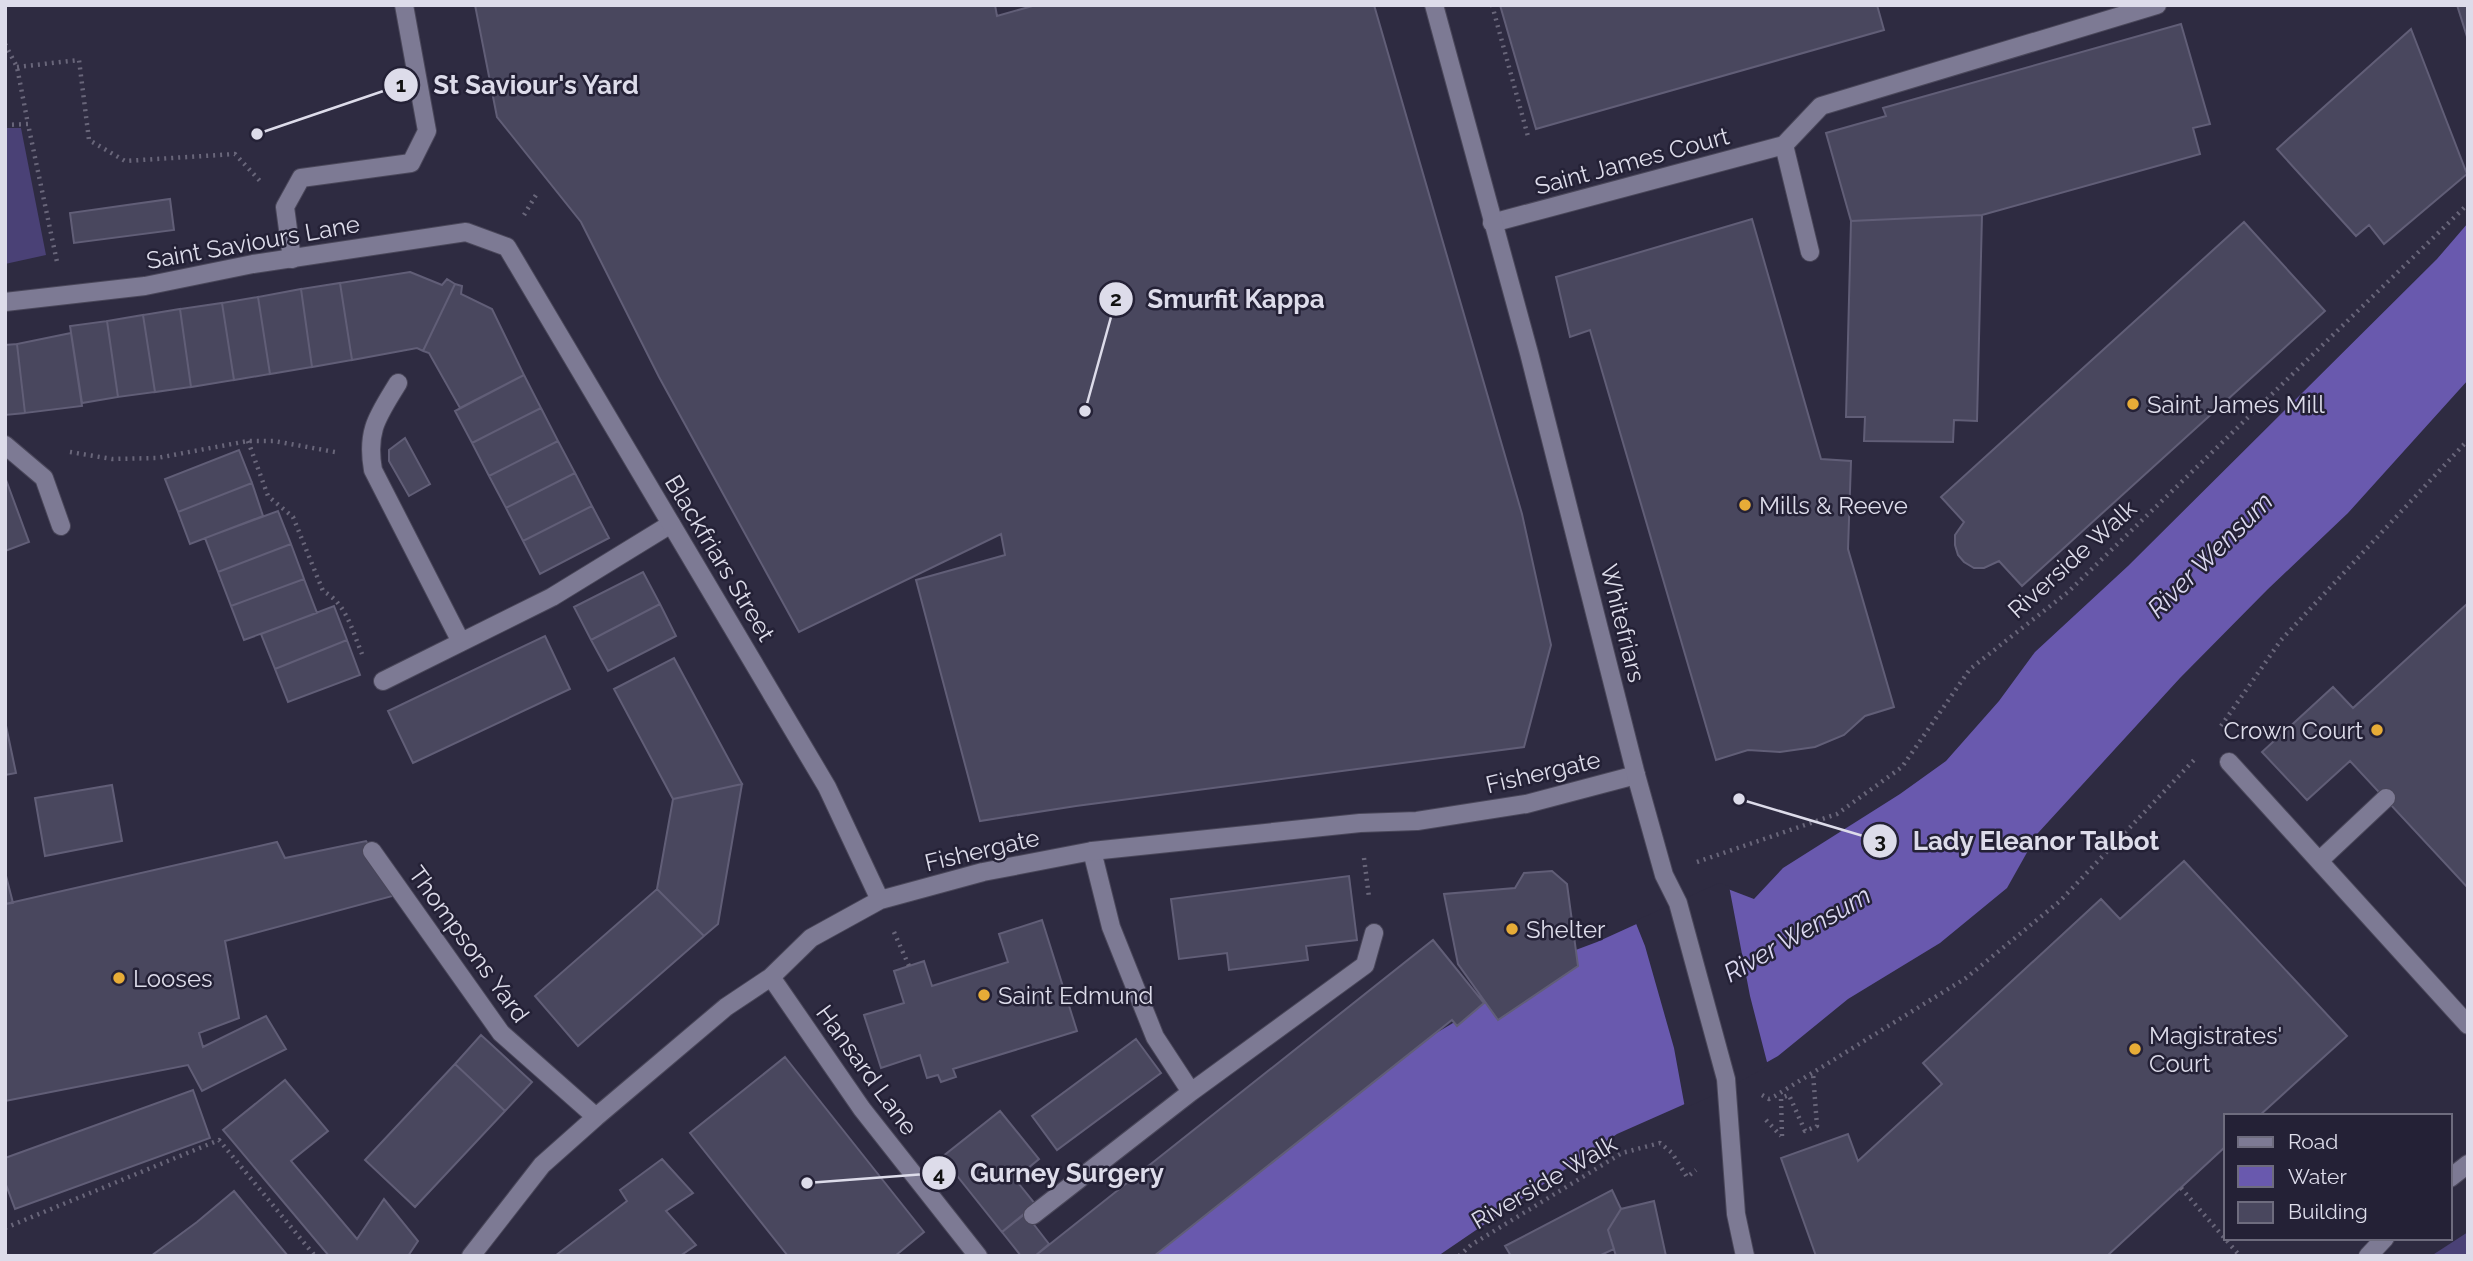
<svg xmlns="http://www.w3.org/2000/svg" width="2473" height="1261" font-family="Raleway,sans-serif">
	<rect width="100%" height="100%" fill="#2e2b41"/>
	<path fill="#4a4176" d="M5,128H21L46,255L5,264Z
		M2468,1232V1256H2431Z"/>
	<path fill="#6959ae" d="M2468,223V380L2348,513L2268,589L2180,678L2038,833L2007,888L1940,943L1848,999L1778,1056L1721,1088L1617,1134L1438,1256H1143L1366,1075L1463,1017L1533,966L1597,942L1720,886L1754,899L1783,868L1900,794L1946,761L1999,701L2035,652L2128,566L2437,259Z"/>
	<path fill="#2e2b41" d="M1719,883L1729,886L1750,996L1768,1066L1723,1091L1685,1108L1674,1048L1645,946L1635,921Z"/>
	<path fill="#49475e" stroke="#615e77" stroke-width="2" d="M475,5H995L997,16L1036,5H1374L1522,514L1551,645L1524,747L1076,806L980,821L916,580L1005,555L1001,534L799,632L659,377L581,222L497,117Z
		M1500,5H1877L1884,30L1536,129Z
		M2457,5H2468V40Z
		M2181,24L2210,124L2193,128L2200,154L1982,215L1851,221L1826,133L1886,116L1883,108Z
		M2411,29L2467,174L2384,244L2369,225L2356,236L2277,149Z
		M170,199L174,230L74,243L70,213Z
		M1982,215L1977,421L1954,420L1953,442L1864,441L1865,417H1846L1851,221Z
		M1752,219L1821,459L1851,461L1848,549L1894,707L1865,716L1844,735L1815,747L1780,752L1748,750L1716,760L1590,330L1570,337L1556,277Z
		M2244,222L2325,311L2022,586L1999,561L1984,568H1974L1964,562L1958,555L1955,545V535L1964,522L1941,497Z
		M410,272L442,285L447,279L455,284L423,351L417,348L352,360L340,283Z
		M340,283L352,360L312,367L301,289Z
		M455,284L462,286L461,294L492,309L524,375L460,408L429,353L423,351Z
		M301,289L312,367L270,374L258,297Z
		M258,297L270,374L234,380L222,303Z
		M222,303L234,380L191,387L180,309Z
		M180,309L191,387L155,392L143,315Z
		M143,315L155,392L118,397L107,321Z
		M107,321L118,397L82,403L70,326Z
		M71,333L82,406L25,413L17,344Z
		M17,344L25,413L5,415V345Z
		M524,375L541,408L472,443L455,411Z
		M541,408L558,441L489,476L472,443Z
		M405,438L430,484L409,496L389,461V450Z
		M558,441L575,473L506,508L489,476Z
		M239,450L252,483L178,512L165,479Z
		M575,473L592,506L523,541L506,508Z
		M5,477L29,542L5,551Z
		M252,483L263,516L190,544L178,512Z
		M592,506L609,538L540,574L523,541Z
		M278,511L291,544L218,572L205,538Z
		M291,544L304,579L231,606L218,572Z
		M643,572L660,604L591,640L574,607Z
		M304,579L317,613L244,640L231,606Z
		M2468,603V888L2350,761L2307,800L2262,752L2333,687L2353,708Z
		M660,604L676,636L608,671L591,640Z
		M334,606L347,640L275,669L261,634Z
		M545,636L570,689L413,763L388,711Z
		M347,640L360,675L288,702L275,669Z
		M674,658L742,784L673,799L614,689Z
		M5,721L16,773L5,775Z
		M742,784L718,924L704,936L657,889L673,799Z
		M112,785L122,841L45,856L35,798Z
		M366,841L400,894L225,941L239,1018L199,1033L203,1047L266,1016L286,1049L202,1091L188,1065L5,1101V904L277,842L285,858Z
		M2184,861L2347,1036L2259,1116H2226V1146L2107,1256H1816L1781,1158L1848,1134L1858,1161L1942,1084L1923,1063L2101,899L2120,919Z
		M1552,871L1567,884L1578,966L1498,1020L1458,964L1444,894L1515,888L1524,873Z
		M5,872L13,903L5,904Z
		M1349,876L1357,940L1306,946L1308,960L1229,970L1227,953L1179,959L1171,899Z
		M657,889L704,936L578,1046L535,996Z
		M1042,920L1077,1031L953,1069L956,1077L941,1082L938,1075L927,1078L920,1055L881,1068L864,1015L904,1003L894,971L924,961L932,986L1008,962L999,934Z
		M1433,940L1484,1003L1457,1026L1452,1020L1154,1256H1035Z
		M481,1035L532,1082L505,1111L455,1064Z
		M1136,1039L1161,1073L1057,1150L1032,1116Z
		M785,1057L924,1232L895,1256H788L690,1133Z
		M455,1064L505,1111L415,1207L365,1160Z
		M285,1080L328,1131L291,1161L357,1239L384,1199L418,1241L408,1256H329L223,1130Z
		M193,1090L210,1138L15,1209L5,1182V1158Z
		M1000,1111L1039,1159L1015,1179L1036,1205L1002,1232L942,1157Z
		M662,1159L693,1193L666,1211L696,1245L680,1256H555L627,1201L620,1190Z
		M1612,1190L1621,1209L1608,1230L1614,1249L1599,1256H1511L1505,1246Z
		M234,1191L288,1256H151L197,1222Z
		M1654,1201L1666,1256H1616L1608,1230L1621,1209Z
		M1025,1213L1049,1244L1035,1256H1021L1002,1232Z"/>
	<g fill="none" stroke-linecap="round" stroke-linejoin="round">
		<g stroke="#4a475a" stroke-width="20">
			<path id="lane" d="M292,259L285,207L301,178L411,163L427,131L404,5
				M398,383C378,416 366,430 373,470L461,642
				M5,445L44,478L61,526
				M383,681L552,597L671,524
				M2229,762L2468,1025
				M2319,861L2386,798
				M1191,1092L1365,965L1374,933
				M1033,1215L1191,1092L1155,1037L1111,927L1092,851"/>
		</g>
		<g stroke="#4a475a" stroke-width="20">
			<path id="street" d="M1784,145L1810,252
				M1492,223L1784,145L1821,106L2157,5
				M5,302L145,286L253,264L466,232L507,247L827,787L880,900
				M372,851L501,1033L596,1117
				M771,977L862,1109L978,1256
				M2450,1178L2468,1164
				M471,1256L542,1165L596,1117L726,1007L771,977L811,938L880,900L983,872L1092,851L1360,823L1417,821L1526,804L1636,775
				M2368,1256L2385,1238"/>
		</g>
		<g stroke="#4a475a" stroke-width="20">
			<path id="secondary" d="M1434,5L1529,353L1636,775L1664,875L1678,903L1726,1079L1736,1214L1745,1256"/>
		</g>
		<path stroke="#69667a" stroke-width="4.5" stroke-dasharray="2 5" stroke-linecap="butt" d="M1492,5L1529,140
			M5,44L17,67L28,124
			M17,67L79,60L89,140L125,161L235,154L260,181
			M5,125L28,124L57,262
			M524,215L536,195
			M248,441L268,496L293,517L323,591C346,603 352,630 362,654
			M70,452L112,459L157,458L248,441H274L335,452
			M2221,726L2281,640L2468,440
			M1364,858L1369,897
			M1697,862L1837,814L1902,767L1970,669L2068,592L2468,204
			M894,932L909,966
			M1762,1095L1769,1099L1775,1096L1966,978L2060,901L2194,760
			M1766,1120L1781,1136
			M1782,1136L1781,1098L1789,1095L1805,1131L1817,1126L1813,1073
			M2181,1188L2240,1256
			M5,1228L219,1140L315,1256
			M1459,1256L1471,1245L1622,1153L1660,1143L1672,1153L1687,1177L1696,1170"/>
		<use href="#lane" stroke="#7d7a94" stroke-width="18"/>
		<use href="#street" stroke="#7d7a94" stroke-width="18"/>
		<use href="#secondary" stroke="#7d7a94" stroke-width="18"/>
	</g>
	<g fill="#e7ac37" stroke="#242136" stroke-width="2.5">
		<circle cx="2133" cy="404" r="7"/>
		<circle cx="1745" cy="505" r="7"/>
		<circle cx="2377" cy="730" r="7"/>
		<circle cx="1512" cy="929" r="7"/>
		<circle cx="119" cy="978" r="7"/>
		<circle cx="984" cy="995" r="7"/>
		<circle cx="2135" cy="1049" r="7"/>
	</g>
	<g text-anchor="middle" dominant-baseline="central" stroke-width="5" stroke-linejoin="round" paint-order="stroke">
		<g font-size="24" fill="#dddcea" stroke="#242136">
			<text transform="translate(1632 161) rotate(-15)">Saint James Court</text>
			<text transform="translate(253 242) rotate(-10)">Saint Saviours Lane</text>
			<text transform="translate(720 558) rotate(59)">Blackfriars Street</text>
			<text transform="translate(2072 559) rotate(-42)">Riverside Walk</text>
			<text transform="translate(1623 623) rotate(76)">Whitefriars</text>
			<text transform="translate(1543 772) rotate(-13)">Fishergate</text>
			<text transform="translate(982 850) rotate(-13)">Fishergate</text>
			<text transform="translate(469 944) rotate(54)">Thompsons Yard</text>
			<text transform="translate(867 1070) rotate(54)">Hansard Lane</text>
			<text transform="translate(1544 1182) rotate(-30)">Riverside Walk</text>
		</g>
		<g font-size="24" fill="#dddcea" stroke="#242136" text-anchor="start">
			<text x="2147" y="404">Saint James Mill</text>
			<text x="1759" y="505">Mills &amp; Reeve</text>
			<text x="2363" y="730" text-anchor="end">Crown Court</text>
			<text x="1526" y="929">Shelter</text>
			<text x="133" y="978">Looses</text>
			<text x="998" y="995">Saint Edmund</text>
			<text x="2149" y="1035">Magistrates'<tspan x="2149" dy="28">Court</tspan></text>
		</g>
		<g font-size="26" font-style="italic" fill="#dcd9f1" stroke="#242136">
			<text transform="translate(2210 555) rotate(-45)">River Wensum</text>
			<text transform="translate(1797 934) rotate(-30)">River Wensum</text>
		</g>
	</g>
	<path fill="none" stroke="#dddcea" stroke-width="2.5" d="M257 134L401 85M1085 411L1116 299M1739 799L1880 841M807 1183L939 1173"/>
	<g fill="#dddcea" stroke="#242136" stroke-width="2.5">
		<circle cx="257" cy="134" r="7"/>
		<circle cx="1085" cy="411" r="7"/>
		<circle cx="1739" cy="799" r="7"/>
		<circle cx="807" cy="1183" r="7"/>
		<circle cx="401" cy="85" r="18"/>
		<circle cx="1116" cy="299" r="18"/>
		<circle cx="1880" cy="841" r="18"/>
		<circle cx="939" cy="1173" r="18"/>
	</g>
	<g font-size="21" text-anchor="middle" font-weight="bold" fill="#111">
		<text x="401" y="92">1</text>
		<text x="1116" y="306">2</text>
		<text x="1880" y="848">3</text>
		<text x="939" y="1181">4</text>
	</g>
	<g font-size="26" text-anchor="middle" font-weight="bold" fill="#dddcea" stroke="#242136" stroke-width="5" stroke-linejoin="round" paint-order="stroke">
		<text x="536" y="94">St Saviour's Yard</text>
		<text x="1236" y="308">Smurfit Kappa</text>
		<text x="2036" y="850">Lady Eleanor Talbot</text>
		<text x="1067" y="1182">Gurney Surgery</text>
	</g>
	<rect width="2473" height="1261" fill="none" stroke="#dddcea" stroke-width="14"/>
	<rect x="2224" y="1114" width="228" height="126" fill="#242136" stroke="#6e6c7e" stroke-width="2"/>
	<rect x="2238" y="1137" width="35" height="10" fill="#7d7a94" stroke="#6e6c7e" stroke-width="2"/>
	<text x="2288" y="1149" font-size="21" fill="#dddcea">Road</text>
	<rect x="2238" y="1166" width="35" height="21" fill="#6959ae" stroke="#6e6c7e" stroke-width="2"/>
	<text x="2288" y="1184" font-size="21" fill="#dddcea">Water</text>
	<rect x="2238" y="1202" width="35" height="21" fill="#49475e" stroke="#6e6c7e" stroke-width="2"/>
	<text x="2288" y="1219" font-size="21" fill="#dddcea">Building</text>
</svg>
